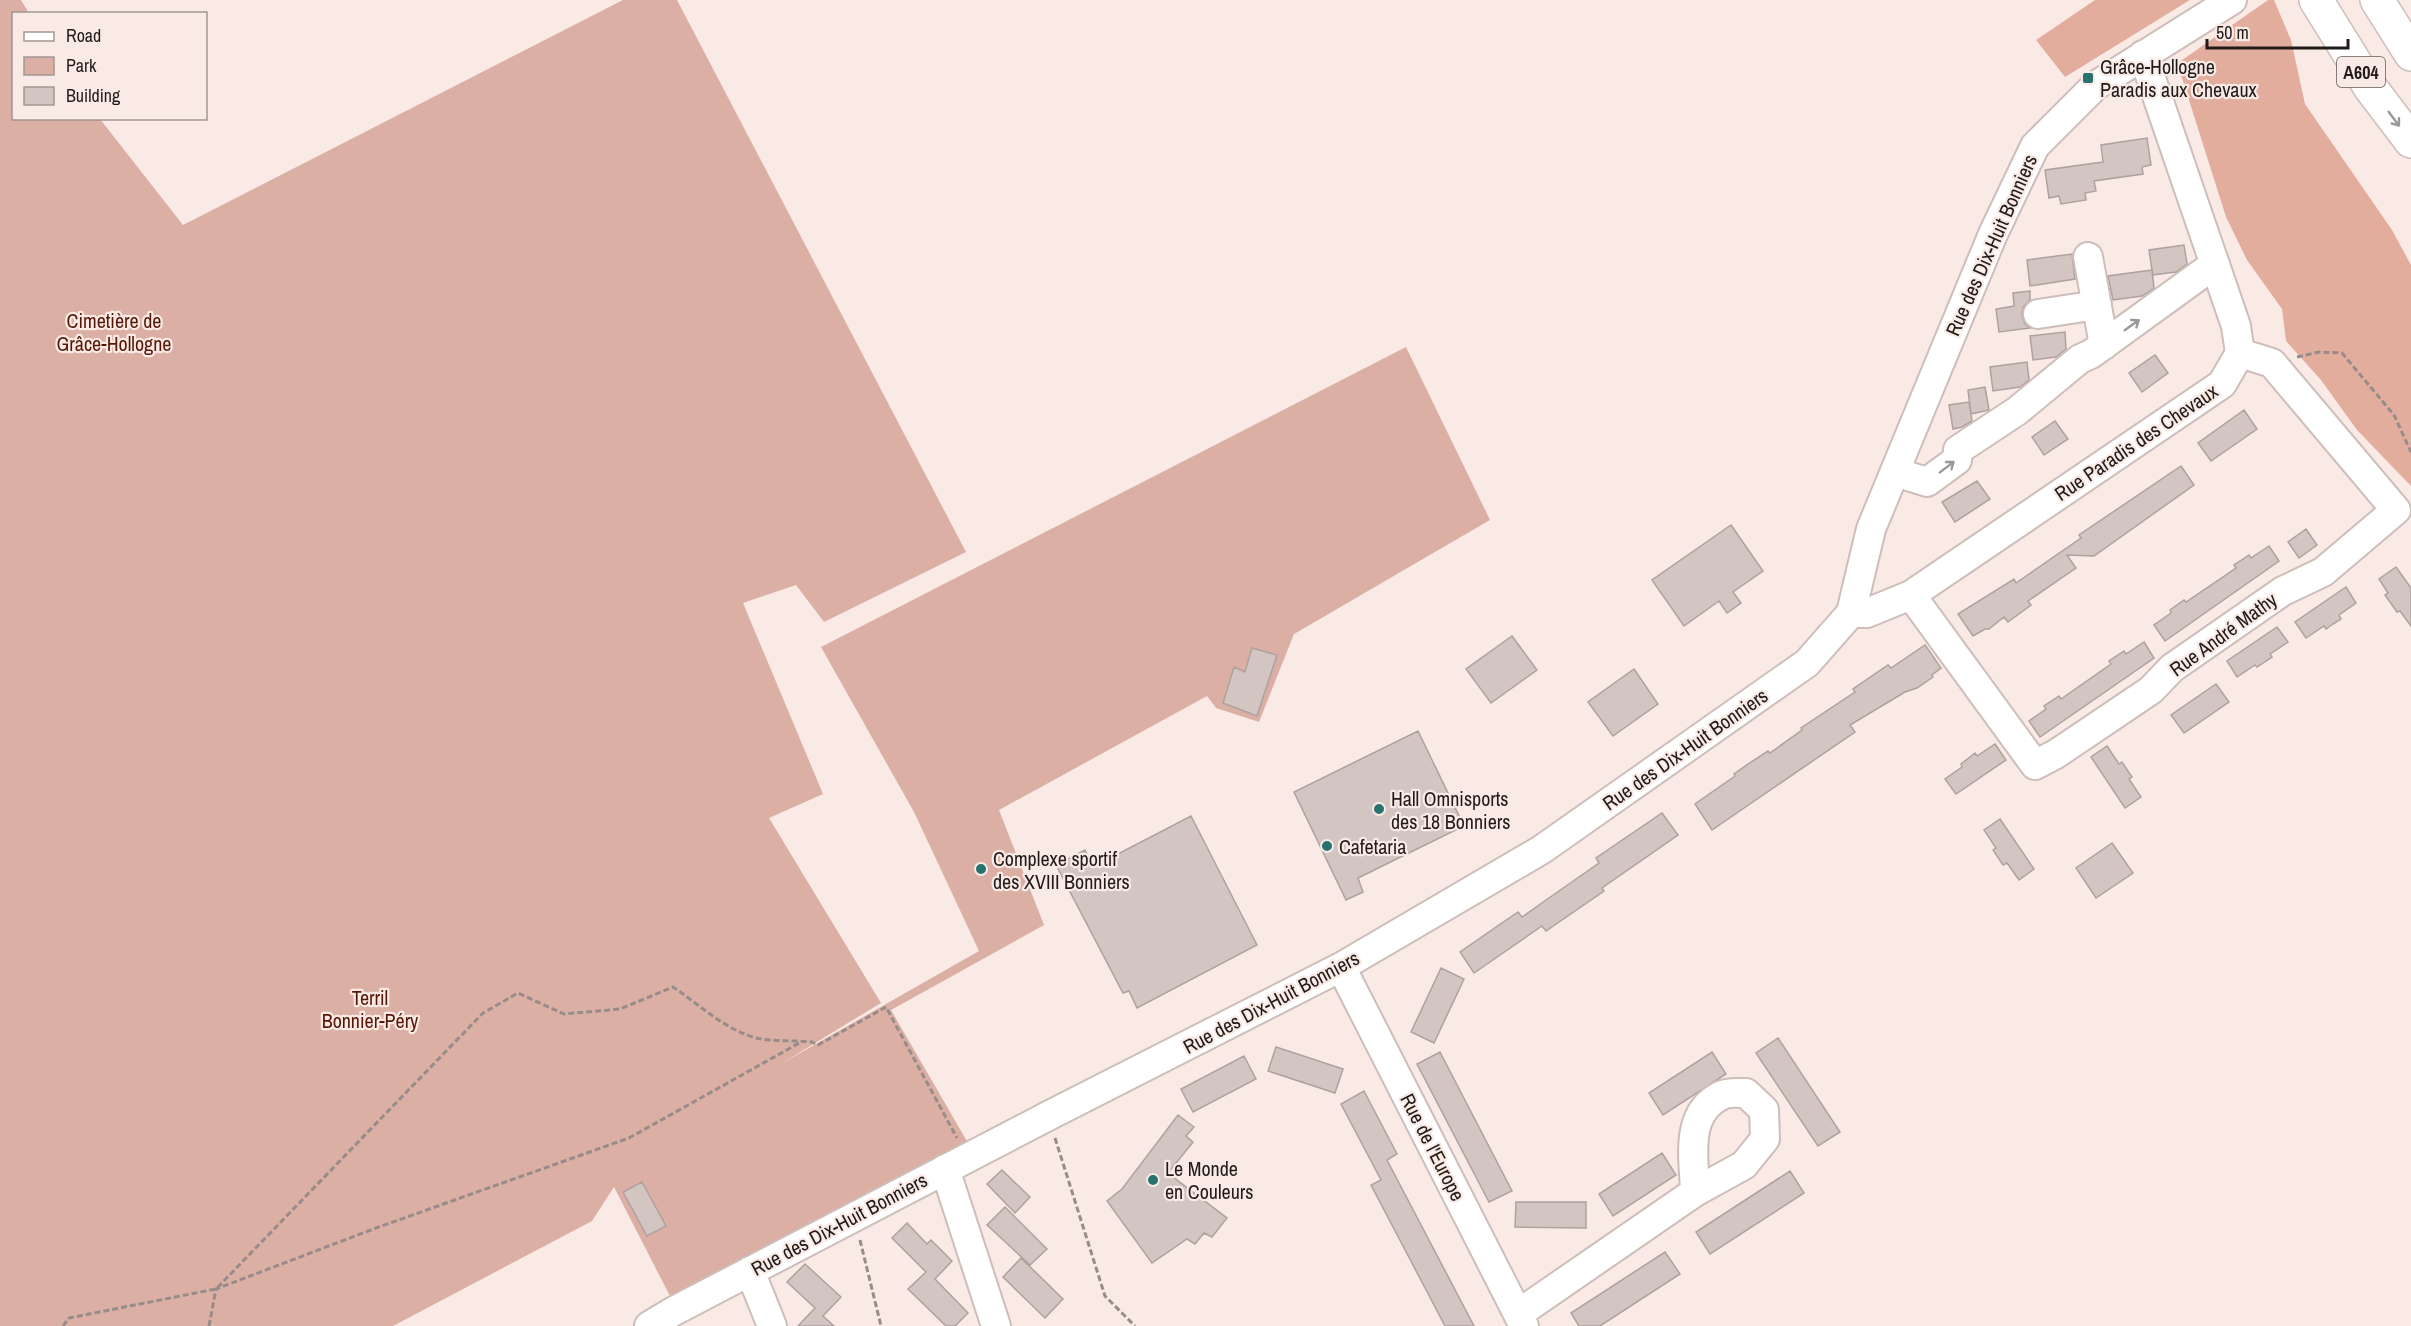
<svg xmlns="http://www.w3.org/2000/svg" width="2411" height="1326" font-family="'Archivo Narrow',sans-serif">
	<rect width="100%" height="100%" fill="#f9eae6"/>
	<path fill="#dbafa3" d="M0,0H21L29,13L14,14V118L100,119L183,225L623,0H677L966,552L824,622L796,585L743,603L823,794L769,818L881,1003L779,1065L979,951L914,812L821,647L1406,347L1490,520L1294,634L1259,722L1216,708L1207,696L999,810L1044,925L891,1010L968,1143L671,1298L614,1187L592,1221L393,1326H0Z"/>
	<path fill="#e3ad9e" d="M2095,0H2190L2065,77L2036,40Z
		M2268,0H2274L2291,40L2305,104L2392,230L2411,265V486L2357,430L2321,380L2286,341L2282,309L2247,260L2226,217L2182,78L2175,65Z"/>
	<path fill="#d3c5c1" stroke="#afa19d" stroke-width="1.5" d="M2147,138L2151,165L2142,167L2143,174L2094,181L2096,191L2085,193L2086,200L2061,204L2059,196L2049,198L2045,170L2103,162L2101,145Z
		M2184,245L2187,264L2176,272L2153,275L2152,270L2154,288L2142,296L2113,300L2108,276L2152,270L2149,250Z
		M2072,254L2075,279L2030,286L2027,260Z
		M2030,291V300L2023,307L2022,316L2025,324L2030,328L1999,332L1996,309L2014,306L2013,293Z
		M2065,332L2066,349L2056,357L2033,360L2030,336Z
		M2155,355L2168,373L2142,392L2129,373Z
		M2027,362L2029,380L2020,387L1993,391L1990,367Z
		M1985,387L1989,410L1971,414L1968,390Z
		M1969,402L1972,421L1962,427L1953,429L1949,405Z
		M2244,410L2257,429L2211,461L2198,443Z
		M2055,421L2068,439L2044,455L2032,437Z
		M2181,466L2194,485L2094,556L2067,555L2076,568L2028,601L2031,605L2008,622L2004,617L1989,629H1985L1973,636L1958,614L2014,579L2016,583L2081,538L2079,535Z
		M1977,481L1990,499L1955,522L1942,502Z
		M1731,525L1763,571L1733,592L1741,603L1727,613L1719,601L1684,626L1652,580Z
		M2306,529L2317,545L2299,558L2288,542Z
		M2269,546L2279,561L2165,641L2154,625L2171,613L2170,610L2184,600L2186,602L2236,568L2234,565L2249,555L2251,558Z
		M2396,567L2411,588V626L2400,611L2397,612L2385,595L2388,593L2379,579Z
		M2346,587L2356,603L2339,615L2341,619L2333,624L2326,629L2324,626L2306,638L2295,622Z
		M2277,627L2288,642L2270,654L2272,657L2257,667L2255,665L2237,677L2227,661Z
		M1512,636L1537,670L1491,703L1466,669Z
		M2144,642L2154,658L2040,737L2029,721L2046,709L2044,706L2059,696L2061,699L2111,664L2109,661L2124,651L2126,654Z
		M1925,645L1941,668L1932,675L1933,677L1917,688L1905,692L1850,725L1855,732L1712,830L1695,804L1735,776L1734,774L1751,762L1768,751L1770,753L1802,730L1801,728L1855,692L1853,689L1888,665L1891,668Z
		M1252,648L1277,655L1257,716L1223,703L1234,667L1245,672Z
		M1634,669L1658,704L1613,736L1588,702Z
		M2216,684L2229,702L2184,733L2171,715Z
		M1418,731L1464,826L1358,878L1363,892L1346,900L1294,792Z
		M1995,744L2006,760L1956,794L1945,779L1962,767L1961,764L1975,753L1977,756Z
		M2107,746L2119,764L2122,762L2132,777L2129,779L2141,797L2125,808L2091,757Z
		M1662,813L1678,835L1602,888L1604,891L1546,931L1542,926L1474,973L1460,952L1518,912L1522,917L1546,900L1599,863L1596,858Z
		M1191,816L1257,945L1137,1008L1129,991L1123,993L1056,865L1085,850L1093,867Z
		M2000,819L2034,869L2019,880L2007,863L2003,865L1993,850L1996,848L1984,830Z
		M2112,843L2133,873L2096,898L2076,868Z
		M1441,968L1464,979L1434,1043L1411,1032Z
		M1778,1038L1840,1132L1818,1146L1756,1053Z
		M1276,1047L1343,1069L1335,1093L1268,1071Z
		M1440,1052L1512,1191L1489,1202L1417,1064Z
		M1712,1052L1726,1074L1663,1115L1649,1093Z
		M1244,1056L1256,1079L1193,1112L1181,1089Z
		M1364,1091L1397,1154L1387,1160L1474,1326H1445L1371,1185L1381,1180L1341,1104Z
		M1178,1115L1194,1127L1186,1136L1193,1142L1168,1173L1227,1218L1212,1237L1204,1233L1195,1244L1187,1239L1152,1263L1107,1201L1122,1189Z
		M1662,1153L1676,1175L1613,1216L1599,1194Z
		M1002,1170L1030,1197L1015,1213L987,1184Z
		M1790,1171L1804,1193L1710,1254L1696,1232Z
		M642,1182L666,1226L647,1236L623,1192Z
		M1516,1202H1586V1228L1515,1227Z
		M1005,1207L1047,1249L1030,1265L987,1225Z
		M907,1223L927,1244L931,1240L952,1261L935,1279L968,1313L955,1326H946L908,1289L926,1272L892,1238Z
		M1665,1252L1680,1274L1600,1326H1579L1571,1313Z
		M1021,1258L1063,1299L1045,1318L1003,1277Z
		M805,1264L841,1297L823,1316L834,1326H798L815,1308L787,1282Z"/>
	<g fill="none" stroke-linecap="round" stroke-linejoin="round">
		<g stroke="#cdbeba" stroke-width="32">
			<path id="minor" d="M2088,257L2104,345
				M2038,314L2097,305
				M1895,472L1927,482L1957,460L1958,450L2017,411L2080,359L2091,354L2215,264
				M1911,595L2035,765L2056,754L2151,690L2172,668L2283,591L2323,572L2396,510L2272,363L2240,353
				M1851,613H1867L1911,595L2222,384L2240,353L2236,326L2143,55
				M1341,967L1524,1326
				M945,1169L996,1326
				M750,1271L772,1326
				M1518,1314L1695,1192L1744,1165L1765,1139L1764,1110L1746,1093C1739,1093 1728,1092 1722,1095C1684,1113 1694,1158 1695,1192
				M649,1326L674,1311L1048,1116L1341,967L1541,850L1807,663L1851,613L1871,529L1993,234L2035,146L2095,86L2232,0"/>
		</g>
		<g stroke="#cdbeba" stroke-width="36">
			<path id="highway" d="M2316,0L2370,87L2411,141
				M2377,0L2411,54"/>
		</g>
		<path stroke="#978c89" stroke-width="3" stroke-dasharray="6 3" stroke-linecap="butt" d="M2297,357L2319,352L2342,353L2394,415L2411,452
			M1055,1138L1105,1296L1135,1326
			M860,1240L881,1326
			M63,1326L69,1318L216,1289L483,1013L518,993L564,1014L620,1009L673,987C700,1005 724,1029 756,1038C773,1042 794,1040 812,1042L818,1045L886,1007L957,1138
			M209,1326L216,1289L376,1228L629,1138L801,1042"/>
		<use href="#minor" stroke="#fff" stroke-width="28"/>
		<use href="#highway" stroke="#fff" stroke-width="33"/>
	</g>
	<defs><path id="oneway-shaft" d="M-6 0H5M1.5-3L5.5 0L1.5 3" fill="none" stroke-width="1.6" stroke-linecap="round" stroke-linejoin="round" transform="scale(1.5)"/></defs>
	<g stroke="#9b9898">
		<use href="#oneway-shaft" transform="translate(2394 119) rotate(53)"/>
		<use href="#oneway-shaft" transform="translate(2132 325) rotate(-36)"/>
		<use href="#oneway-shaft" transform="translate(1947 467) rotate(-37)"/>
	</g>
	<g fill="#287270" stroke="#f9eae6" stroke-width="2">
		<rect x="2082" y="72" width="12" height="12" rx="3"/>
		<circle cx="1379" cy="809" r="6"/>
		<circle cx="1327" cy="846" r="6"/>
		<circle cx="981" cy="869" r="6"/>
		<circle cx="1153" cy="1180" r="6"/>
	</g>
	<g text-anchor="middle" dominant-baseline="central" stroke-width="4.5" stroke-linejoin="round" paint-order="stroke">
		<rect fill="#f9eae6" stroke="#615956" stroke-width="1.5" x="2337" y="57" width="48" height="30" rx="4.5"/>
		<g font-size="18" font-weight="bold" fill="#201b19">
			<text x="2361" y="72">A604</text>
		</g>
		<g font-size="20" fill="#201b19" stroke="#f9eae6" text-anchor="start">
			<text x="2100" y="66">Grâce-Hollogne<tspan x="2100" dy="23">Paradis aux Chevaux</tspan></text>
			<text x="1391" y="798">Hall Omnisports<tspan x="1391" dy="23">des 18 Bonniers</tspan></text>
			<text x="1339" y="846">Cafetaria</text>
			<text x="993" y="858">Complexe sportif<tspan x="993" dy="23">des XVIII Bonniers</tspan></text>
			<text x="1165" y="1168">Le Monde<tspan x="1165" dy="23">en Couleurs</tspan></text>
		</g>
		<g font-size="20" fill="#201b19" stroke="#f9eae6">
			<text transform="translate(1991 245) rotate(-66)">Rue des Dix-Huit Bonniers</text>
			<text transform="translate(2136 442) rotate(-34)">Rue Paradis des Chevaux</text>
			<text transform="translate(2223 634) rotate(-36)">Rue André Mathy</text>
			<text transform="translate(1685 749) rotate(-35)">Rue des Dix-Huit Bonniers</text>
			<text transform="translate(1271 1002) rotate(-28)">Rue des Dix-Huit Bonniers</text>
			<text transform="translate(1433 1147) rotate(63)">Rue de l'Europe</text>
			<text transform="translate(839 1224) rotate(-28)">Rue des Dix-Huit Bonniers</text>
		</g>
		<g font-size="20" fill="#571705" stroke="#f9eae6">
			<text x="114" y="320">Cimetière de<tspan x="114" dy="23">Grâce-Hollogne</tspan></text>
			<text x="370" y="997">Terril<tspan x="370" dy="23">Bonnier-Péry</tspan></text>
		</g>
	</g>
	<rect x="12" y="12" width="195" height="108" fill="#f9eae6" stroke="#a29794" stroke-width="1.5"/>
	<rect x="24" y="32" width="30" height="9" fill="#ffffff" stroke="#a29794" stroke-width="1.5"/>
	<text x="66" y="42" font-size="18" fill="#201b19">Road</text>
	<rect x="24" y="57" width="30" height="18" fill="#dbafa3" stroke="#a29794" stroke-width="1.5"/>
	<text x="66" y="72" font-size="18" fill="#201b19">Park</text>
	<rect x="24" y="87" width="30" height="18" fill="#d3c5c1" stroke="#a29794" stroke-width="1.5"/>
	<text x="66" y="102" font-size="18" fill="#201b19">Building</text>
	<path d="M2207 39v9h141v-9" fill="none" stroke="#201b19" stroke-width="3"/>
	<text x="2216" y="39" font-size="18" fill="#201b19" stroke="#f9eae6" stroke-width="4.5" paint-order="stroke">50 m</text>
</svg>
